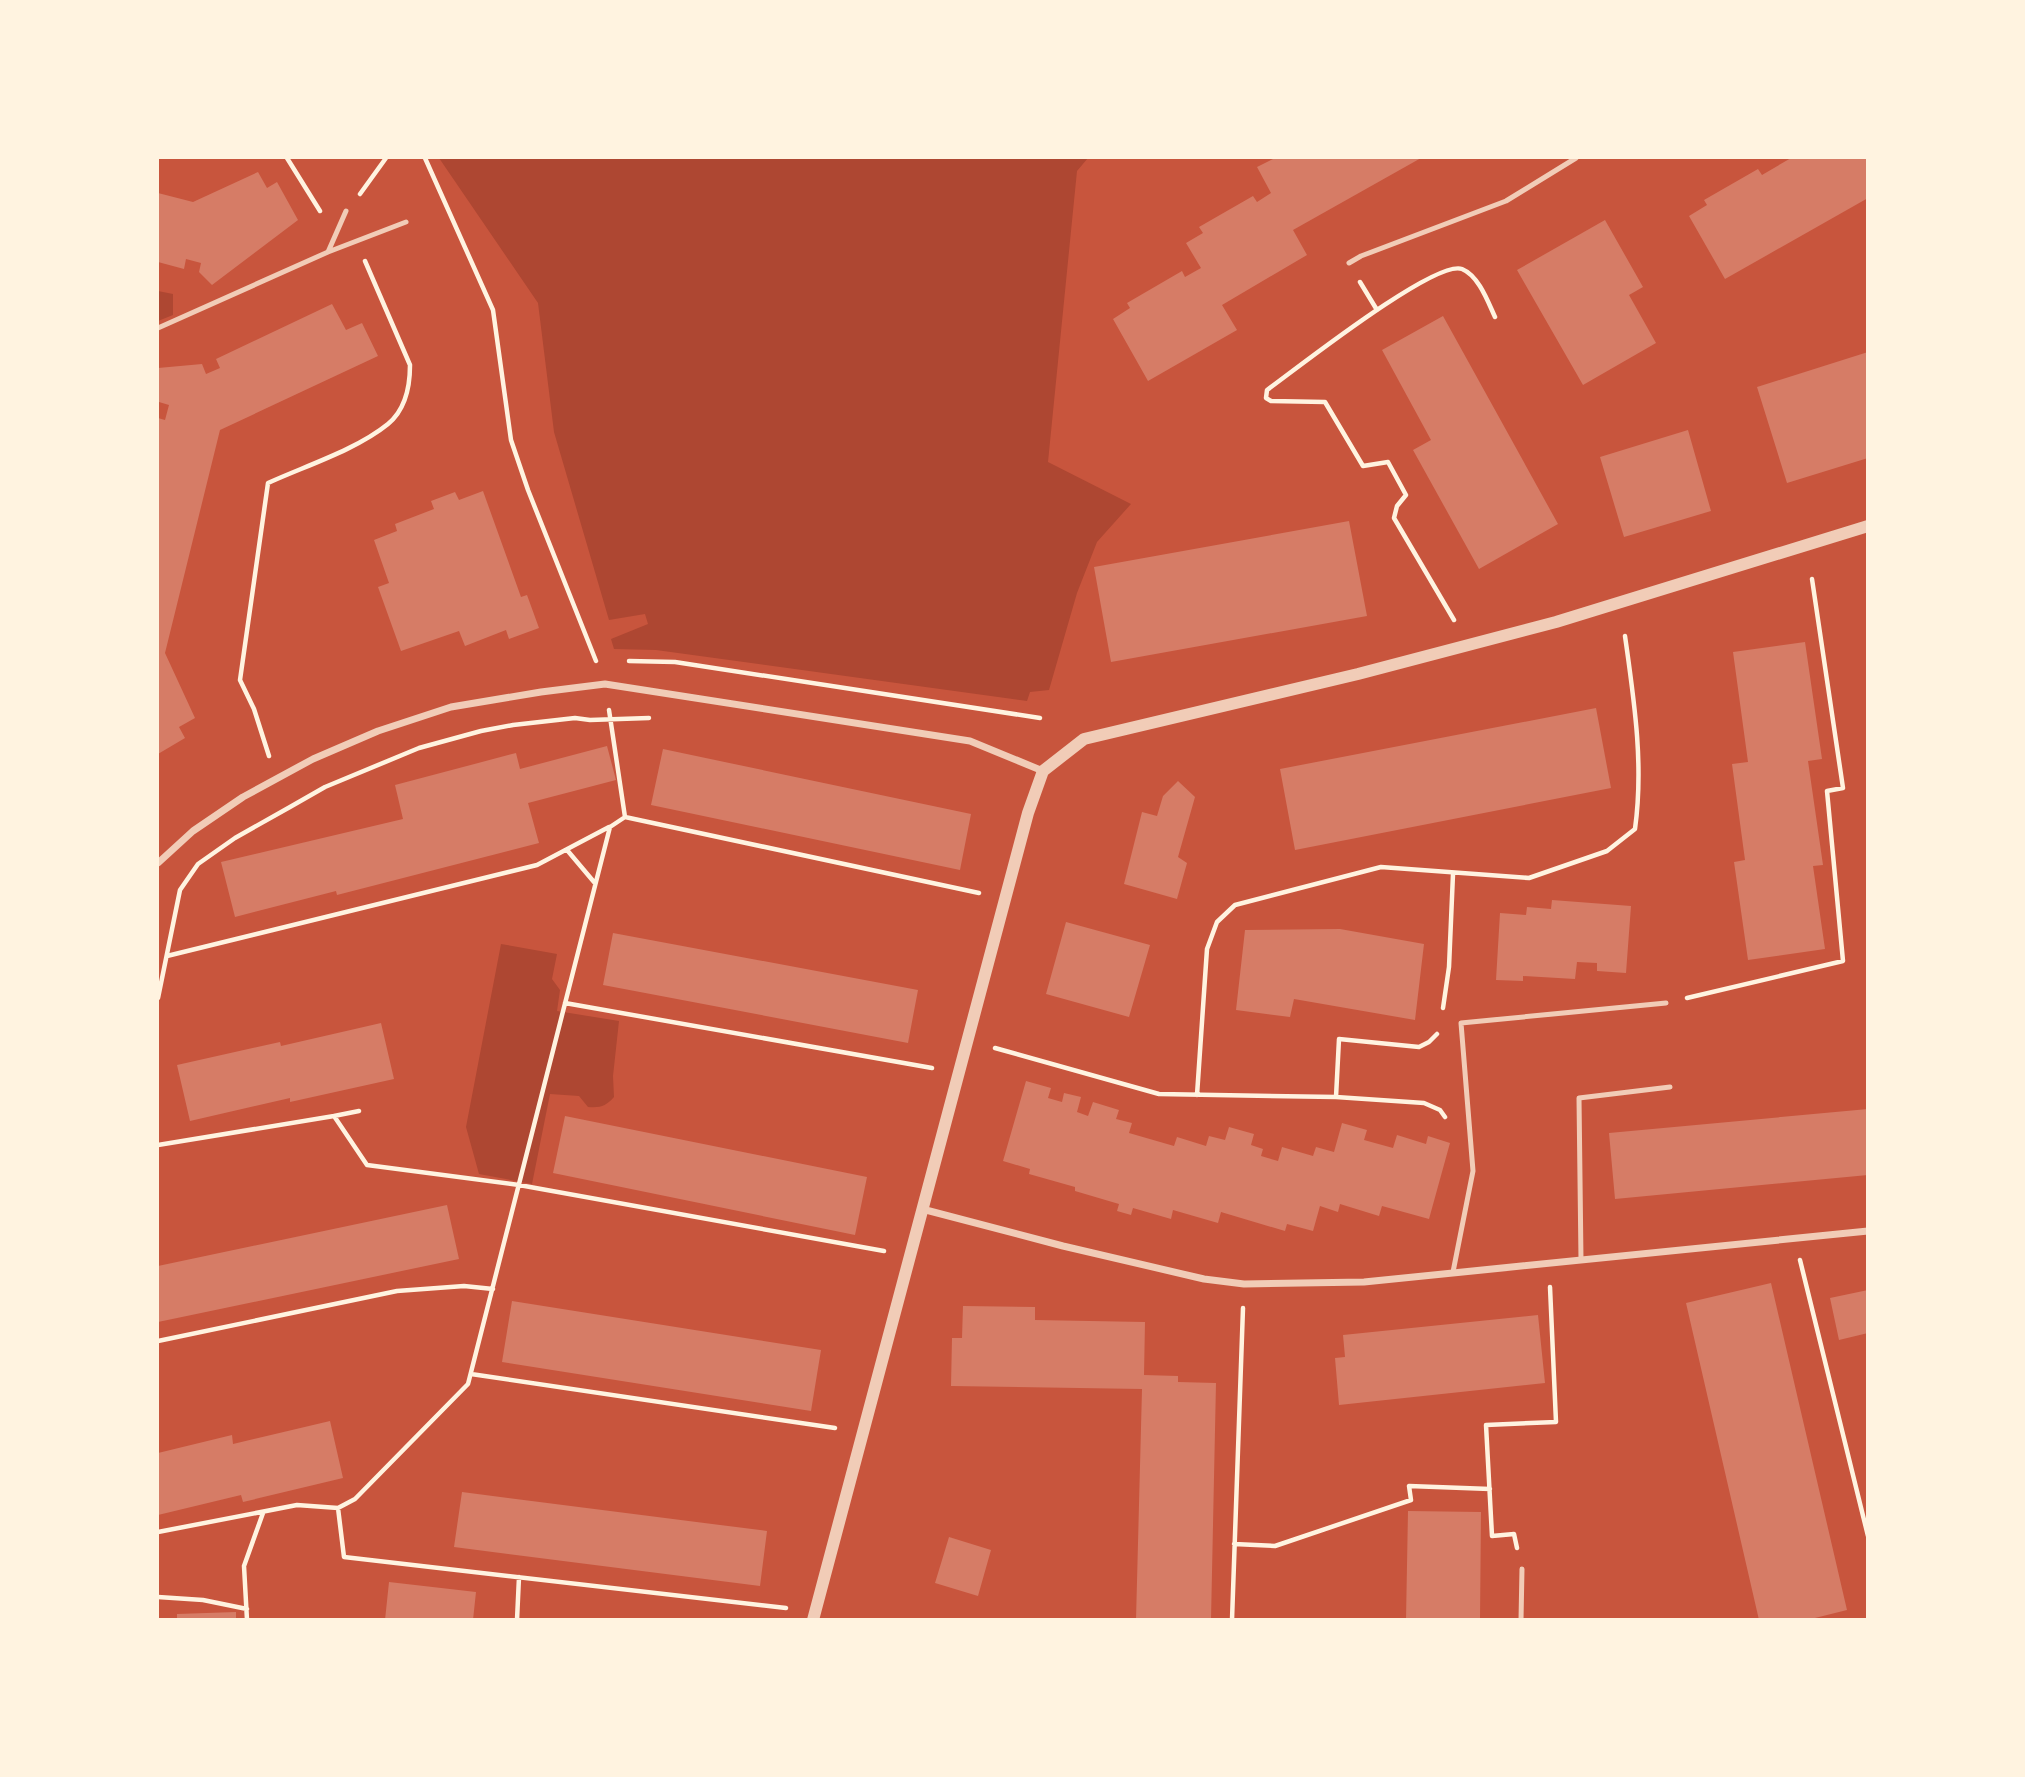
<svg xmlns="http://www.w3.org/2000/svg" width="2025" height="1777" font-family="Figtree,sans-serif">
	<rect width="100%" height="100%" fill="#c8553d"/>
	<path fill="#ae4732" d="M439,158H1088L1077,171L1048,462L1131,504L1097,542L1077,593L1049,690L1030,692L1027,701L656,650L614,649L611,639L648,624L645,614L609,620L554,432L538,303Z
		M158,291L173,294V315L158,321Z
		M501,944L557,954L552,979L560,990L557,1011L619,1021L613,1076L614,1097C606,1106 601,1108 588,1107L579,1096L550,1094L532,1184L479,1174L466,1127Z"/>
	<path fill="#d67c66" d="M1275,158H1421L1293,230L1307,255L1222,305L1237,330L1148,381L1113,319L1130,308L1127,303L1182,271L1185,277L1201,268L1186,243L1203,233L1199,227L1253,196L1257,202L1271,193L1257,167Z
		M1791,158H1868V198L1725,279L1689,216L1707,205L1704,200L1758,169L1762,175Z
		M258,172L267,188L277,182L298,220L212,285L199,272L201,263L186,259L184,269L158,262V193L193,202Z
		M1605,220L1643,287L1629,295L1656,343L1583,385L1517,270Z
		M332,304L346,330L362,323L378,356L220,430L165,653L195,718L179,727L185,738L158,754V418L165,420L169,405L159,402L158,368L202,364L206,374L220,368L216,359Z
		M1443,316L1558,524L1479,569L1413,450L1431,440L1382,350Z
		M1868,352V458L1787,483L1757,387Z
		M1688,430L1711,511L1624,537L1600,457Z
		M483,491L521,597L527,595L539,628L509,639L506,630L465,646L459,631L401,651L378,587L389,583L374,540L397,531L395,524L434,509L431,501L455,492L459,500Z
		M1349,521L1367,616L1111,662L1094,567Z
		M1805,642L1822,759L1808,761L1823,865L1813,866L1825,949L1748,960L1734,862L1745,860L1732,764L1748,762L1733,652Z
		M1596,708L1611,788L1295,850L1280,769Z
		M607,746L616,780L528,803L539,843L337,895L336,891L235,917L221,862L403,819L395,785L516,753L520,769Z
		M663,749L971,814L960,870L651,805Z
		M1178,781L1195,797L1178,857L1187,863L1177,899L1124,884L1142,812L1157,816L1163,796Z
		M1552,900L1631,906L1626,973L1597,971V963L1577,962L1575,979L1523,976V981L1496,980L1500,913L1526,915L1527,907L1551,909Z
		M1066,922L1150,945L1129,1017L1046,994Z
		M1340,929L1424,944L1415,1020L1294,999L1290,1017L1236,1010L1245,930Z
		M613,933L918,990L908,1043L603,985Z
		M381,1023L394,1079L290,1102V1098L190,1121L177,1065L280,1042L281,1046Z
		M1026,1081L1051,1088L1048,1098L1062,1102L1064,1093L1081,1097L1077,1112L1088,1116L1093,1102L1119,1110L1116,1119L1132,1123L1129,1133L1174,1146L1177,1137L1206,1146L1209,1136L1225,1140L1229,1127L1254,1134L1251,1145L1263,1149L1261,1156L1278,1161L1282,1147L1313,1156L1316,1147L1334,1152L1342,1123L1367,1130L1364,1140L1393,1148L1397,1135L1426,1144L1428,1136L1450,1143L1429,1219L1382,1206L1379,1216L1340,1204L1338,1212L1320,1206L1313,1231L1287,1224L1285,1231L1221,1212L1218,1223L1173,1210L1171,1219L1133,1208L1131,1215L1117,1211L1119,1204L1075,1191V1187L1029,1174L1030,1169L1003,1161Z
		M1868,1109V1175L1615,1199L1609,1133Z
		M565,1116L867,1177L855,1235L553,1173Z
		M447,1205L459,1259L158,1322V1266Z
		M1771,1283L1847,1610L1807,1620H1759L1686,1303Z
		M1868,1290V1333L1839,1340L1830,1298Z
		M512,1301L821,1350L811,1411L502,1362Z
		M963,1306L1035,1307V1320L1145,1322L1144,1375L1178,1376V1382L1216,1383L1211,1620H1136L1142,1389L951,1386L952,1338H962Z
		M1538,1315L1545,1383L1339,1405L1335,1358L1345,1357L1343,1335Z
		M330,1421L343,1478L243,1502L241,1495L158,1515V1453L232,1435L233,1444Z
		M462,1492L767,1531L760,1586L454,1547Z
		M1408,1511L1481,1512L1480,1620H1406Z
		M949,1537L991,1550L978,1596L935,1583Z
		M389,1582L476,1592L473,1620H385Z
		M236,1612V1620H177V1614Z"/>
	<g fill="none" stroke-linecap="round" stroke-linejoin="round">
		<path stroke="#fff3e0" stroke-width="4.5" d="M287,158L320,211
			M425,158L493,310L511,440L528,490L596,661
			M360,194L386,158
			M1360,282L1377,310
			M1454,620L1394,518L1397,506L1406,495L1388,462L1363,466L1325,402L1271,401L1266,398L1267,390C1295,370 1435,259 1462,269C1479,276 1488,302 1495,317
			M629,661L675,662L1040,718
			M609,710L625,817
			M269,756L254,709L240,680L268,483C305,466 356,450 388,424C405,410 410,386 410,365L365,261
			M567,850L594,882
			M167,956L537,865L609,827
			M158,998L180,890L198,864L235,838L290,807L325,787L419,748L481,731L513,725L575,718L590,720L649,718
			M1687,998L1843,961L1827,791L1843,788L1812,579
			M565,1003L932,1068
			M1443,1008L1449,967L1453,874
			M995,1048L1159,1094L1336,1097L1424,1103L1440,1110L1445,1117
			M1197,1095L1207,949L1217,922L1235,905L1381,867L1529,878L1607,851L1635,829C1644,764 1634,700 1625,636
			M1336,1097L1339,1039L1419,1047L1429,1042L1437,1034
			M334,1116L359,1111
			M158,1145L334,1116L367,1165L519,1185L884,1251
			M1800,1260L1868,1536
			M158,1341L397,1291L464,1286L493,1289
			M471,1374L835,1428
			M338,1508L344,1557L786,1608
			M158,1532L297,1505L338,1508L355,1499L468,1384L610,827L625,817L979,893
			M1234,1544L1275,1546L1411,1500L1409,1486L1490,1489
			M1517,1548L1514,1534L1492,1536L1486,1425L1556,1422L1550,1287
			M158,1597L203,1600L247,1609
			M247,1620L244,1566L263,1513
			M517,1620L519,1577
			M1232,1620L1243,1308"/>
		<path stroke="#f1ccb7" stroke-width="5" d="M328,252L406,222
			M1349,263L1361,256L1506,201L1576,158
			M158,328L328,252L346,211
			M1581,1260L1579,1098L1670,1087
			M1453,1272L1473,1171L1461,1023L1666,1003
			M1521,1620L1522,1569"/>
		<path stroke="#f1ccb7" stroke-width="7" d="M158,863L193,831L243,797L313,759L378,731L451,707L541,692L605,684L970,741L1043,771
			M922,1209L1063,1246L1204,1279L1244,1284L1364,1282L1868,1231"/>
		<path stroke="#f1ccb7" stroke-width="12" d="M813,1620L1028,813L1043,771L1084,739L1358,674L1556,622L1868,526"/>
	</g>
	<rect width="2025" height="1777" fill="none" stroke="#fff3e0" stroke-width="318"/>
</svg>
